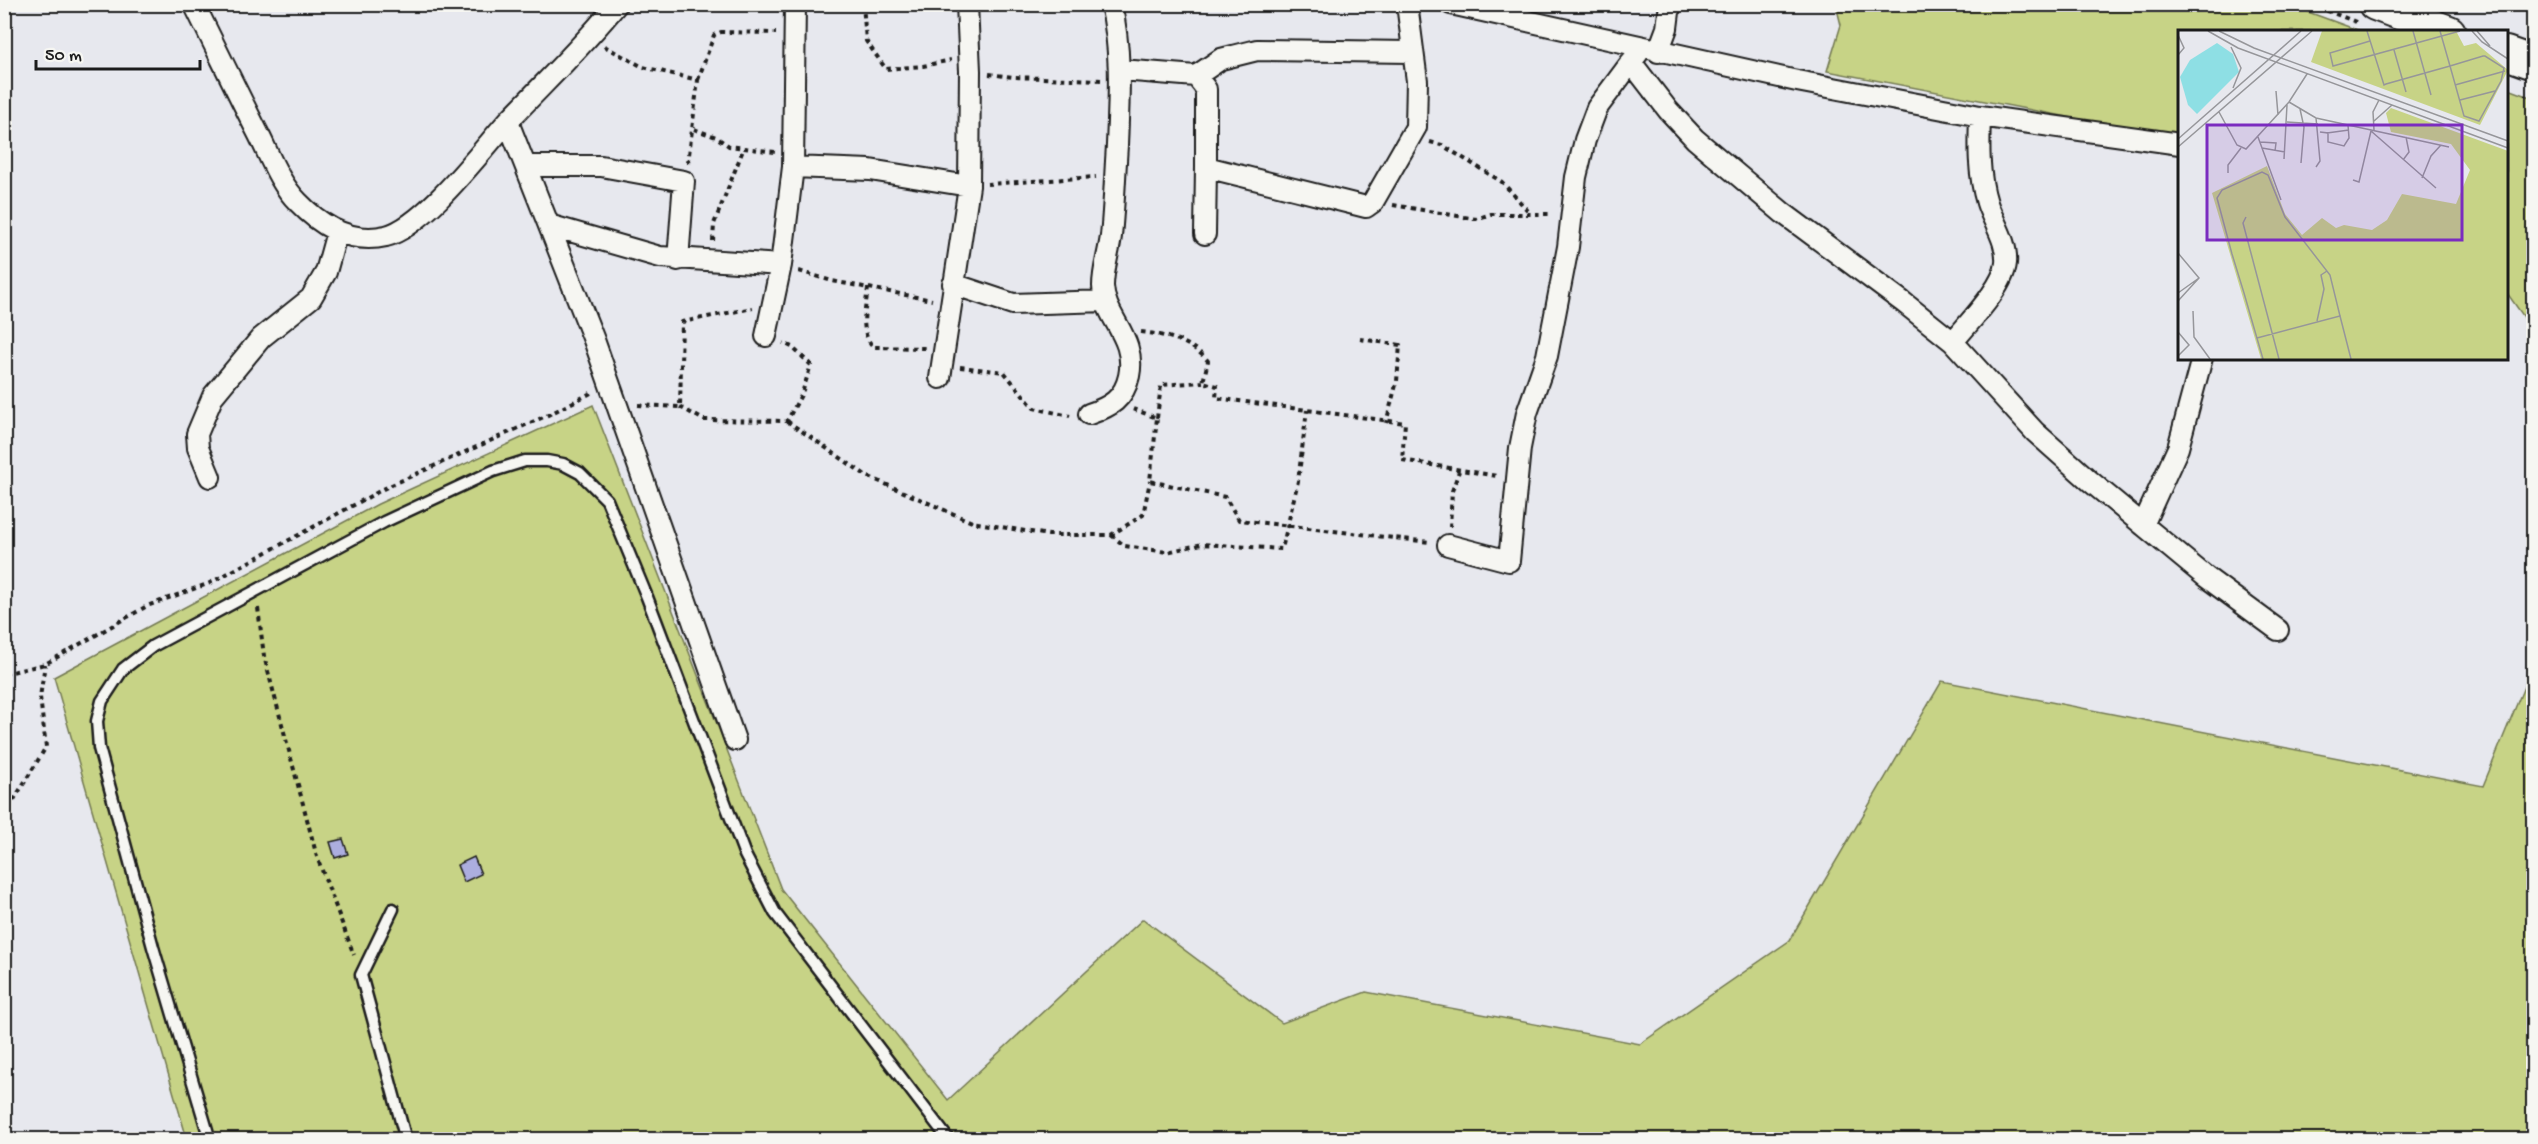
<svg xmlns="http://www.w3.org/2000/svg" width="2538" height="1144" font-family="'Gochi Hand',sans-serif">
	<rect width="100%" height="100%" fill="#e7e8ee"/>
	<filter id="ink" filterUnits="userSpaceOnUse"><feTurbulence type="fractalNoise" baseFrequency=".0167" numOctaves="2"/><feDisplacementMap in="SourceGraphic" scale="12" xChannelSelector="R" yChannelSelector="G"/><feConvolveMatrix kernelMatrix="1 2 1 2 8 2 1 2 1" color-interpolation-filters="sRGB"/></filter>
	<g filter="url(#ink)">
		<path fill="#c7d386" stroke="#727851" stroke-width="1.5" d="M1836,5H2289L2360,31L2180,32L2179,138L1827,71L1841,25Z
			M2506,88L2533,98V330L2507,293Z
			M593,405L781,889L948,1100L1143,919L1282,1023L1366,992L1640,1044L1789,941L1942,681L2483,786L2533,665V1139H187L54,677L378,504Z"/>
		<path fill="#acaedf" stroke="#1c1c1c" stroke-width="1.5" d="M343,839L348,854L335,858L330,842Z
			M474,857L481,874L464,882L457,865Z"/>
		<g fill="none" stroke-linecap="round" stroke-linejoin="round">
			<g stroke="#1c1c1c" stroke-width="15">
				<path id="service" d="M393,909L361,975L406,1140
					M210,1140L153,947L99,748L97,721L102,701L123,669L153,646L384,522L493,471L525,461H547L563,464L580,473L607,500L647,597L745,855L775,913L949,1140"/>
			</g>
			<g stroke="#1c1c1c" stroke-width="24">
				<path id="minor" d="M194,4C216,48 237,92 259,135C270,157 280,184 298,202C322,227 351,244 386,236C425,226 481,151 508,121C545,82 583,46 617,4
					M1451,4L1797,81L1980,116L2180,144
					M1658,52L1667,28L1670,4
					M1631,62L1668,110L1695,139L1783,213L1903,302L1953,342L2035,432L2090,481L2206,577L2278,630
					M1121,70L1196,76L1206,89V167L1366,207L1373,202L1416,127L1417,81L1407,4
					M1196,76L1221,59L1257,50L1411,52
					M508,122L594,340L735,740
					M528,166H601L684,181L678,260
					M793,167L870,170L969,186
					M549,225L660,257L781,265
					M1205,234L1206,167
					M953,284L1013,304L1106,301
					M766,336L781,265L793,167L795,4
					M1953,342C1967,324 2004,287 2006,263C2008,242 1993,222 1987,203C1978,174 1979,145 1980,116
					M940,378L969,186L970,71L967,4
					M1089,414C1110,407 1124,399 1129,376C1137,337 1104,318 1103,286C1103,269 1109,253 1111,236C1114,206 1115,175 1117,145C1119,96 1122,52 1111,4
					M210,477L198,448L197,434L213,396L261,338L311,298L326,272L337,232
					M2143,525L2178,448L2202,358
					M1448,545L1509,561L1520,448L1527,413L1547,356L1568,247L1576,177L1585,140L1597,108L1638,53"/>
			</g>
			<g stroke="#1c1c1c" stroke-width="36">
				<path id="primary" d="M2375,4L2449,32
					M2506,53L2534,63"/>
			</g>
			<path stroke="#1c1c1c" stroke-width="4" stroke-dasharray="4.5 4.5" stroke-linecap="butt" d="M863,4L866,41L886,69L923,66L951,60
				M2310,4L2356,22
				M604,46L643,67L698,80L688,163
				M989,74L1013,77L1101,80
				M698,80L714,35L721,32L776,33
				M694,129L716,137L729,146L775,152
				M1430,142L1442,145L1502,182L1530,213
				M987,184L1096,177
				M1393,205L1476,219L1491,214H1552
				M713,241L714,224L743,150
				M799,271L832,281L932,300
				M868,288C866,307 858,333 874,347L925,348
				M1141,332C1167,335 1191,341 1208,361L1203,382L1217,386L1216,398L1405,423L1402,460L1497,476
				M1360,339L1400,345L1397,381L1386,423
				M960,367L1004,372L1034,408L1070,416
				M638,405L680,407L682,322L753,308
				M680,407L704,420L787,421L802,393L811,365L792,347L783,343
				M1133,409L1157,418L1150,481L1225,497L1239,520L1429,542
				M1157,418L1161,385L1203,382
				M787,421L867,476L972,522L1049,535H1111L1143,515L1150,481
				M1450,527L1452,491L1459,471
				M1111,535L1125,546L1167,552L1202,544L1282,549L1298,481L1307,410
				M258,608L264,656L317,857L354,955
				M4,674L45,664L147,606L210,583L387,487L548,415L593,392
				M4,816L46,747L40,697L45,664"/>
			<use href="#service" stroke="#f6f6f2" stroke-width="10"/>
			<use href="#minor" stroke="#f6f6f2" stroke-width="20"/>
			<use href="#primary" stroke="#f6f6f2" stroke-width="32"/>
		</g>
	</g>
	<g transform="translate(2178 30)">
		<rect width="330" height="330" fill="#e7e8ee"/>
		<path d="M144,1H278L286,16L298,13L330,40L302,95L133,32ZM213,78L330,121V329H83L34,163L89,136L107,184L124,205L144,188L158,198L166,195L194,200L209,190L224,164L278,174L292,140L273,114L213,102L208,83Z" fill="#c7d386"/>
		<path d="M39,13L55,24L61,42L19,84L10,75L2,47L12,30Z" fill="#8edfe4"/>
		<path fill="none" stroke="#96969a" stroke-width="1.5" d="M30,1L60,18L330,118M41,1L76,18L330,111M189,1L206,55L208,54L247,43L272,36L305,26H307L326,38L323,51L301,91L286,86L272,36L262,1M235,1L253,65M294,1L304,12L330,29M299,1L312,16M0,5L6,18L0,25M192,11L152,23L155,36L282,1M53,17L63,38L55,58M216,20L228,62M277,55L327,41M98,61L100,85M282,70L317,61M111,72L138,88L271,117M122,79L126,97L123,133M41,82L59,115L68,119L111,72L129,44M138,88L142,131L138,137M196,91L214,75M109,92L140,94M196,100L195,82L201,70M193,101L258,158M142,102L150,103V112L166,116L171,108L170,95M149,103L171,100M80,107L103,170M0,109L123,1M82,112L98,113L97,121M0,117L134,1M84,118L107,122M106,129L109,75M225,130L231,122L228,107M50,143V135L63,118M244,148L253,126L263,115M175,150L181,152L193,101M68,187L65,193L101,329M0,223L21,248L0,271M0,263L21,248M15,281L16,307L32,329M162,286L173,329M139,291L146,259L143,245L149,241M0,302L11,315L0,326M79,308L162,286L152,245L107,187L90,145L84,142L44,160L39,168L54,224L66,263L74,291L85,329"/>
		<path fill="#7b2cbf" fill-opacity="0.15" stroke="#7b2cbf" stroke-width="3" d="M29,95H284V210H29Z"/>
		<rect width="330" height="330" fill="none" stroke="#1c1c1c" stroke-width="3"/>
	</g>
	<rect width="2538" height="1144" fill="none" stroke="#f6f6f2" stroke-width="24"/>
	<rect x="12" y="12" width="2514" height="1120" fill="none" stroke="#1c1c1c" stroke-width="2" filter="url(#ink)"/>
	<path d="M36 60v9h164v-9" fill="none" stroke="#1c1c1c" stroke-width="3"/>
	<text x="45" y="60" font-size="18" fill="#1c1c1c" stroke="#f6f6f2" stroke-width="4.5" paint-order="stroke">50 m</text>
</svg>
